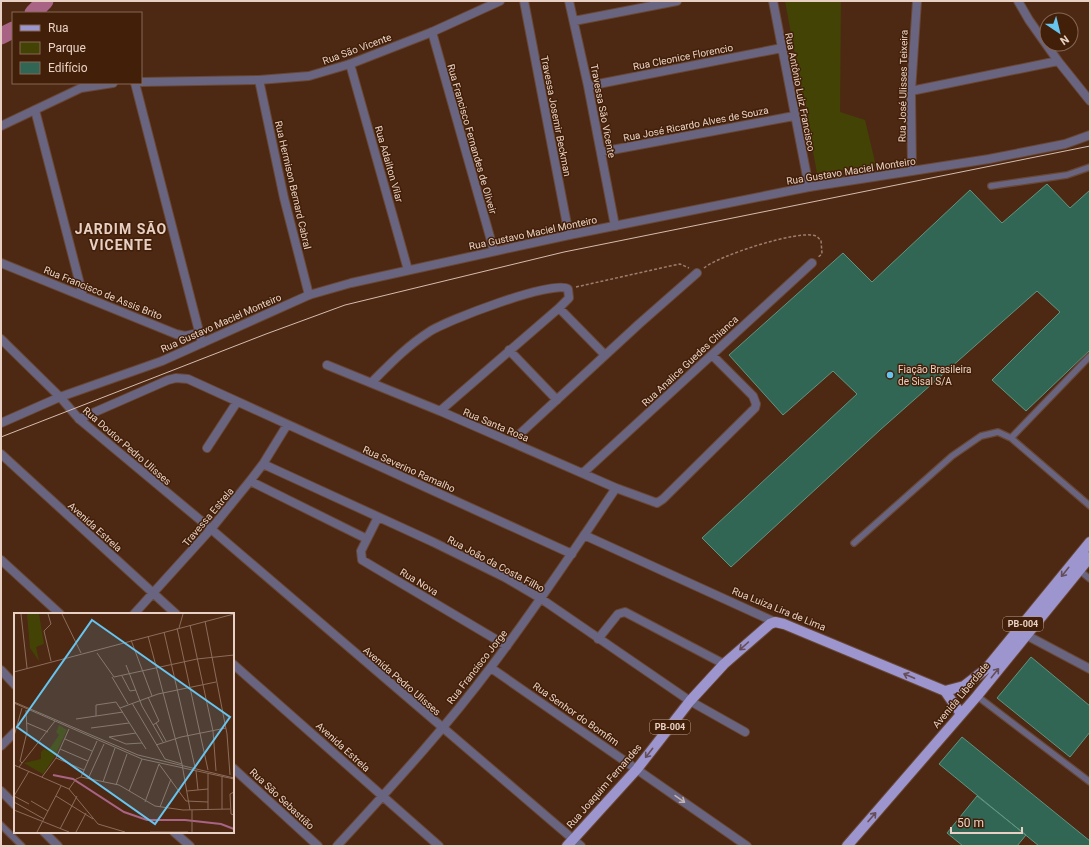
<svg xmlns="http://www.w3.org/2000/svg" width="1091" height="847" font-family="Roboto,sans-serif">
	<rect width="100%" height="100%" fill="#4d2914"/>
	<path fill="#434305" d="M785,1H841L840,112L865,120L876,166L817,173Z"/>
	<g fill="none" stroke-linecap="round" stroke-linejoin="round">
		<path stroke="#a86385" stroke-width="17" d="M33,13L45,1
			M1,36L13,30"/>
	</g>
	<path fill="#316554" stroke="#619582" d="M1047,184L1070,208L1090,190V350L1026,411L992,380L1060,312L1037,291L880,430L731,567L702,538L857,394L833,371L783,415L729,355L843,253L872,282L970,190L1002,223Z
		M1031,657L1090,706V732L1070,757L997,698Z
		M962,737L1090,841V846H1039L939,764Z
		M977,796L1026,835L1017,846H963L947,833Z"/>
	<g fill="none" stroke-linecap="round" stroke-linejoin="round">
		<g stroke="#694734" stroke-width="8">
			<path id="service" d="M991,186L1067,175L1090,167
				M1011,438L1090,356
				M854,543L952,456L981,436L998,432L1011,438L1090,506
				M1079,570L1090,579
				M977,696L1090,782
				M1,825L22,846"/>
		</g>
		<g stroke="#694734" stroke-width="10">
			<path id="minor" d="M524,1L569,235
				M569,1L588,86L615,226
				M773,1L809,187
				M1018,1L1029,20L1058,61L1090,101
				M574,21L677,1
				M432,32L494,251
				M350,64L408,270
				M259,80L284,198L309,295
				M135,83L202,343
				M588,86L782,48
				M911,91L1058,61
				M35,110L83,296
				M601,152L794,116
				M1,263L176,334L185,336L198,333
				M559,308L605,355
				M509,350L557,400
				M327,365L440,411L616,488L657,503L663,499L755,408L756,404L753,396L712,355
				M371,383C389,365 407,346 429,332C445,321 554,279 568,289L569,298L559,308L440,411
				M79,419L168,380L176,378L188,379L572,554
				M1,423L60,397
				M511,442L639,324L697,273
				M207,448L237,402
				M1,454L176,614
				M263,464L433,542L506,578L540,598L690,701L745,732
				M583,473L812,263
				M250,481L367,539
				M378,517L361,551L362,560L507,646
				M584,535L775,622
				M1,560L60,614
				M134,614L211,529L250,481L263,464L287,425
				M1026,635L1090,669
				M598,639L618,614L625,612L724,664
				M233,664L439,846
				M491,668L747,846
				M1,670L15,685
				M1,746L15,732
				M233,768L318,846
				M1,791L15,805
				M44,832L58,846
				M174,832L190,846
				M337,846C390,788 444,730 491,667C535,609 575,549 616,488"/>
		</g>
		<g stroke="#694734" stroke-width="10">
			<path id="tertiary" d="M141,82L259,80L309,76L350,64L432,32L500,1
				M1,126L81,88L113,83
				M912,171L911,91L917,1
				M1,339L60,397L79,419L211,529L581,846
				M60,397L162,361L309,295L351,283L569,235L809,187L989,159L1065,144L1090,135"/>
		</g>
		<g stroke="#694734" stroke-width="12">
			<path id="primary" d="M945,691L964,686L986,669L1090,542
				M945,691L961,714
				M567,846L637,769L690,701L724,664L770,624L775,622L784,624L945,691
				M847,846L977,696L1090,557"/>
		</g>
		<path stroke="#9b7e6d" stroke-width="1.5" stroke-dasharray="3 2" stroke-linecap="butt" d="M704,268C718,256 799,229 816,236C818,237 819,239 821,240L822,254L817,258
			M576,287L670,266L680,264L689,268"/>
		<use href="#service" stroke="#696581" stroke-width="5.5"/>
		<use href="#minor" stroke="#696581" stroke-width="8"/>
		<use href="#tertiary" stroke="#696581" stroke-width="8"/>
		<use href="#primary" stroke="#9c95ce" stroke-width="10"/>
		<path stroke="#d5bcae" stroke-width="1" d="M1,437L266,334L345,305L564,252L1090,146"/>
	</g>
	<defs><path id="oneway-shaft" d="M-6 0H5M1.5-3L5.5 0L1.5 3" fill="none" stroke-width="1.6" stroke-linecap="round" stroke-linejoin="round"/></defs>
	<g stroke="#664e58">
		<use href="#oneway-shaft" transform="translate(1065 572) rotate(129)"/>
		<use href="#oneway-shaft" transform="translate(744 646) rotate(138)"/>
		<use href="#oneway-shaft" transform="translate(995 673) rotate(-51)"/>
		<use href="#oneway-shaft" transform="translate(909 676) rotate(-157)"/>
		<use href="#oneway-shaft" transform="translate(649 753) rotate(128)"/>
		<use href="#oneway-shaft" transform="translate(872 817) rotate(-49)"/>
	</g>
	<use stroke="#c2b1b0" href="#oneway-shaft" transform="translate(680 799) rotate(35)"/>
	<circle fill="#66c4ef" stroke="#421f09" stroke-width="1.5" cx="890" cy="375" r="4"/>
	<g text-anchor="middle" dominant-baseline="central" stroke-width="3" stroke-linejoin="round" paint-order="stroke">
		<g fill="#421f09" stroke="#b69c8c" stroke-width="1">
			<rect x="1003" y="617" width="40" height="14" rx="3"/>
			<rect x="650" y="720" width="40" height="14" rx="3"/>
		</g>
		<g font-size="9" font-weight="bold" fill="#e8d1c4">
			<text x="1023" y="624">PB-004</text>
			<text x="670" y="727">PB-004</text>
		</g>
		<g font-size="10" fill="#e8d1c4" stroke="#421f09">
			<text transform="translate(357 49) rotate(-20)">Rua São Vicente</text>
			<text transform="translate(683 57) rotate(-11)">Rua Cleonice Florencio</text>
			<text transform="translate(903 86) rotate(-89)">Rua José Ulisses Teixeira</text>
			<text transform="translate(800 92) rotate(79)">Rua Antônio Luiz Francisco</text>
			<text transform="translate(603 111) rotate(79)">Travessa São Vicente</text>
			<text transform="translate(556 116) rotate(79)">Travessa Josemir Beckman</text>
			<text transform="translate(696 124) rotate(-11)">Rua José Ricardo Alves de Souza</text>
			<text transform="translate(472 139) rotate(74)">Rua Francisco Fernandes de Oliveir</text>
			<text transform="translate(389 164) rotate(74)">Rua Adailton Vilar</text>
			<text transform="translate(851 171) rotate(-9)">Rua Gustavo Maciel Monteiro</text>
			<text transform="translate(293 185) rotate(77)">Rua Hermison Bernard Cabral</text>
			<text transform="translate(533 233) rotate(-12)">Rua Gustavo Maciel Monteiro</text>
			<text transform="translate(103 293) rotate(22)">Rua Francisco de Assis Brito</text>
			<text transform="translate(221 323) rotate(-24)">Rua Gustavo Maciel Monteiro</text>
			<text transform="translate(690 361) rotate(-43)">Rua Analice Guedes Chianca</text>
			<text transform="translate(496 425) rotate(23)">Rua Santa Rosa</text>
			<text transform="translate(127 446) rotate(41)">Rua Doutor Pedro Ulisses</text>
			<text transform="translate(409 469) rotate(24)">Rua Severino Ramalho</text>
			<text transform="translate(208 517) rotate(-50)">Travessa Estrela</text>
			<text transform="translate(95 527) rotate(42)">Avenida Estrela</text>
			<text transform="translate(496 564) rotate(28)">Rua João da Costa Filho</text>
			<text transform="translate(419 582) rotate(31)">Rua Nova</text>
			<text transform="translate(779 609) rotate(22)">Rua Luiza Lira de Lima</text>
			<text transform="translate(477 667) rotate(-52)">Rua Francisco Jorge</text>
			<text transform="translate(402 681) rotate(41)">Avenida Pedro Ulisses</text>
			<text transform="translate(961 695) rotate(-50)">Avenida Liberdade</text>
			<text transform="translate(576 714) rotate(35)">Rua Senhor do Bomfim</text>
			<text transform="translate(343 747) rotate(42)">Avenida Estrela</text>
			<text transform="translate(604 786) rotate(-49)">Rua Joaquim Fernandes</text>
			<text transform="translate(282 799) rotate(43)">Rua São Sebastião</text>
		</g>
		<g font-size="10" fill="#e8d1c4" stroke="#421f09" text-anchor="start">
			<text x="898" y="369">Fiação Brasileira<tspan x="898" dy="12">de Sisal S/A</tspan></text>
		</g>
		<g font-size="14" font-weight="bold" letter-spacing="1" fill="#e8d1c4" stroke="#421f09">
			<text x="121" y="229">JARDIM SÃO<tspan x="121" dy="16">VICENTE</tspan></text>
		</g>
	</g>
	<g transform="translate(14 613)">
		<rect width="220" height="220" fill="#4d2914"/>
		<path d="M13,1H25L30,31L22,34L25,48L16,35ZM45,112L53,117L40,145L29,161L10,150L27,146V139L30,136L34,138L45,122L42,119Z" fill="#434305"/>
		<path fill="none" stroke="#a86385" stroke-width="2" d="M39,162L59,166L110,199L133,207H171L207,211L220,216"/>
		<path fill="none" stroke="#8b6c5a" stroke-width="1" d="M7,1L13,55M34,1L37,11L30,18L37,48M48,1L67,40M191,8L213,121L216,162M176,12L199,118L202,158M163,15L194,157M165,15L169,1M150,19L181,154M134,23L168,151L176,197M117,27L138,83M83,40L100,64L183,46L220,42M112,52L128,93L149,129M0,59L220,1M108,63L116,78L122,77M98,64L114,91M134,84L145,108L139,112M0,89L124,142L220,165M0,90L128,146L220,166M118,90L151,146L168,151M106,95L144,81L202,69M82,103V92L102,89L132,136M62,106L109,99M13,110L34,119M142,110L152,128M77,115L115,110M122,120L95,124L112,131L128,130M0,123L8,95M51,126L78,138M142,132L167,124L212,115M46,136L74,148M42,145L70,157M8,150L6,148L13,119L12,97M145,151L172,188L194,189M0,152L55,176L84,211L111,219M5,154L41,108M182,158L184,177M194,161V197M28,164L42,145L55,116M67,164L83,128M208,164V196M74,166L90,131M89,169L101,135M102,172L113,141M55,176L62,166L67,164L105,172L141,193L169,197L216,196M115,178L128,146M173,178L194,176M220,179L216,181L217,201L220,202M0,183L15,158M0,183L15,191M42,183L79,206M17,188L34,198M0,189L30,206M131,189L145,151M146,194L157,166M0,197L55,219M46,216L63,183M23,219L47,173M62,219L72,200M136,219H174M178,219V197"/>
		<path fill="#66c4ef" fill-opacity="0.15" stroke="#66c4ef" stroke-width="2" d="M78,7L216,104L141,211L3,114Z"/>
		<rect width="220" height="220" fill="none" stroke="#e8d1c4" stroke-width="2"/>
	</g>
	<rect width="1091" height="847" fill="none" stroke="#e8d1c4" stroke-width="4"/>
	<rect x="12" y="12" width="130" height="72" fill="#421f09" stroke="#846654"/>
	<rect x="20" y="25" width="20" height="6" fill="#9c95ce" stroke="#846654"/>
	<text x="48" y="32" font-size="12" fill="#e8d1c4">Rua</text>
	<rect x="20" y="42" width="20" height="12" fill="#434305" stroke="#846654"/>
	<text x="48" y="52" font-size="12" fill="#e8d1c4">Parque</text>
	<rect x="20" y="62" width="20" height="12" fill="#316554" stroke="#846654"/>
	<text x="48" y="72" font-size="12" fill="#e8d1c4">Edifício</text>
	<g transform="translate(1059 32) rotate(145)"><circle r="19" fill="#421f09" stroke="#846654"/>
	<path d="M0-3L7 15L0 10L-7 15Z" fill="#66c4ef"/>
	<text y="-6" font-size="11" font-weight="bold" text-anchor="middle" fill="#e8d1c4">N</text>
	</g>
	<path d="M951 827v6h71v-6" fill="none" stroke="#e8d1c4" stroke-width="2"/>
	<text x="957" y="827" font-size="12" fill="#e8d1c4" stroke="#421f09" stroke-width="3" paint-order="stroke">50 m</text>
</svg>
